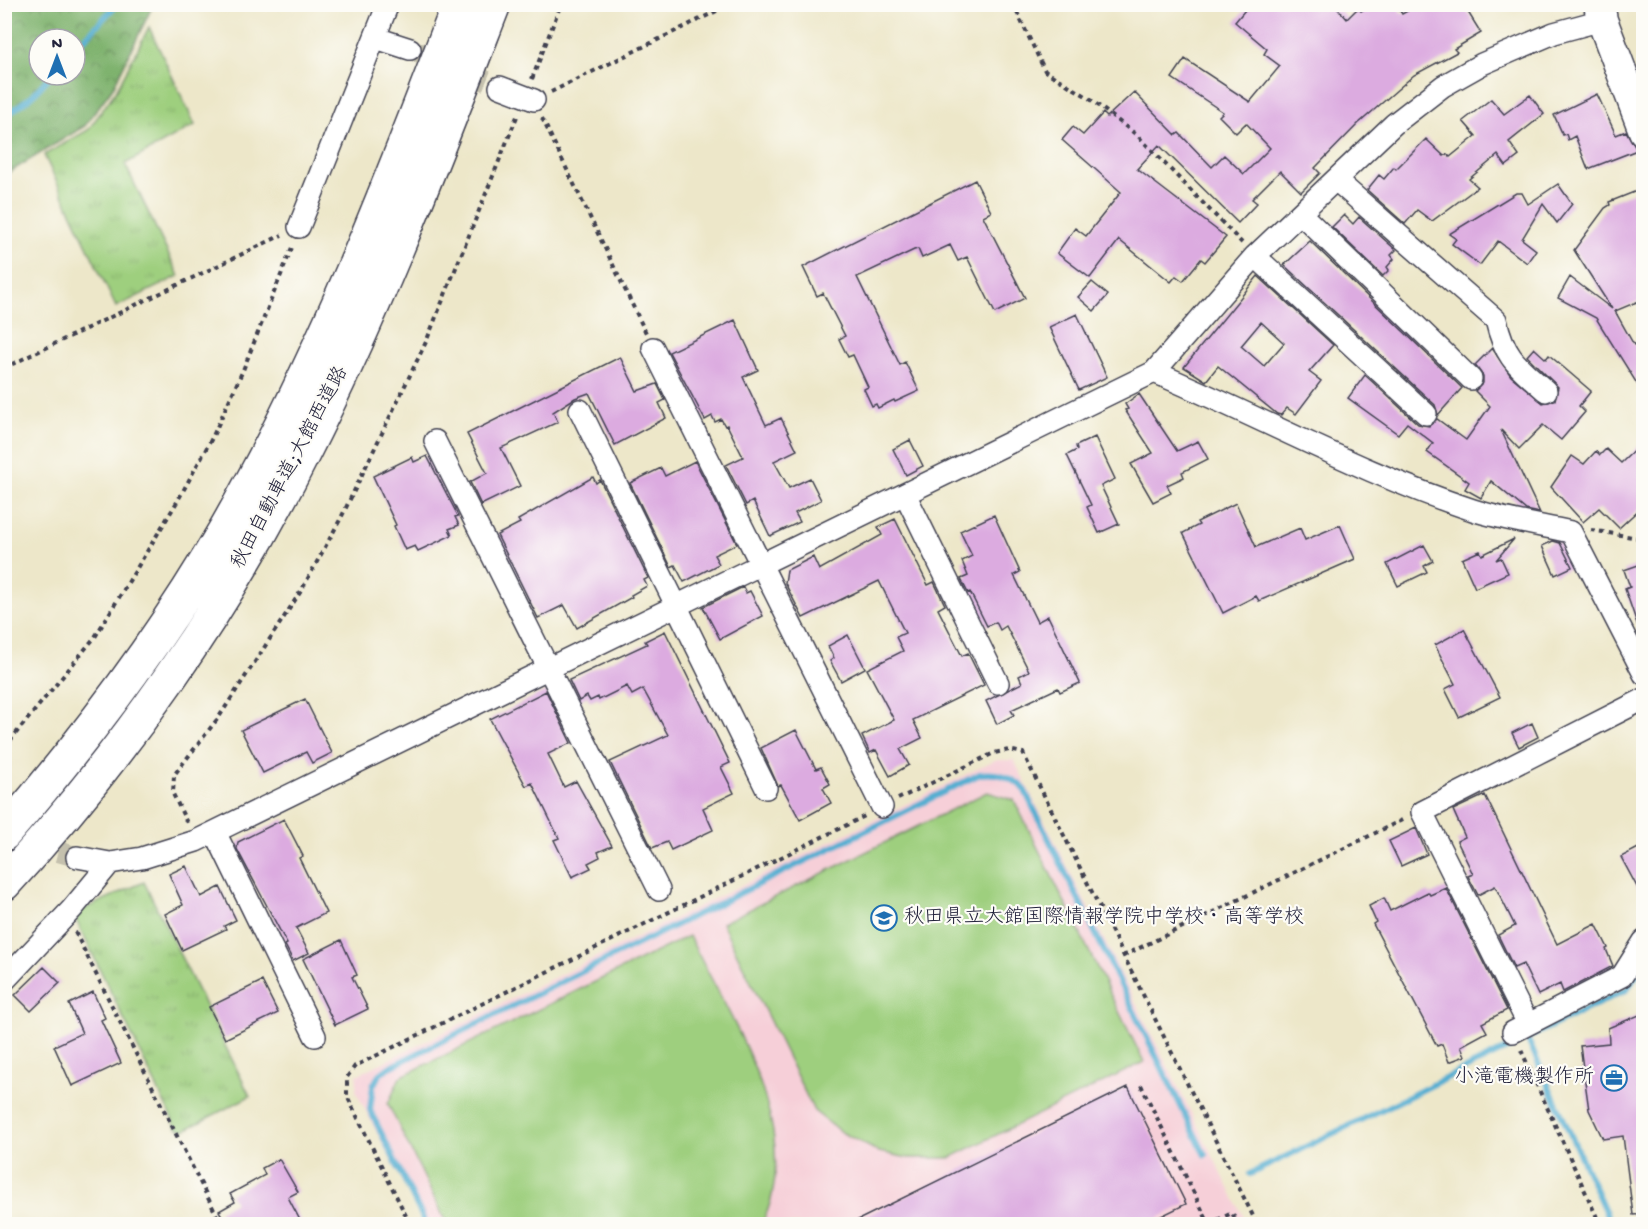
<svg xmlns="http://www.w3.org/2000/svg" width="1648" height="1229" font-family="'Gochi Hand','Klee One',sans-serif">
	<defs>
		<pattern id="grass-tufts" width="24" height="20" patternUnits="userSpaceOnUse" patternTransform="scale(1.5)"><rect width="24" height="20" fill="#9ecf7e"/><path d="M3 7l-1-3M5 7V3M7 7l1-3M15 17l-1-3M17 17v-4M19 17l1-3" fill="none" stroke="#88b16e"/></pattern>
		<pattern id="forest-crowns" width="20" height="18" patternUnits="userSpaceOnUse" patternTransform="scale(1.5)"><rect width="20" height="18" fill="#7eb26d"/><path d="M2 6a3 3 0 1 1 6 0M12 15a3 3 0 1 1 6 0" fill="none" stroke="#67905b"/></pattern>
	</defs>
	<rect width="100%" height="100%" fill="#fdfcf7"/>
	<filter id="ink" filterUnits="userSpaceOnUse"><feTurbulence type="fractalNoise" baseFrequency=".0167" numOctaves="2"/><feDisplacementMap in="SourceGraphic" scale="12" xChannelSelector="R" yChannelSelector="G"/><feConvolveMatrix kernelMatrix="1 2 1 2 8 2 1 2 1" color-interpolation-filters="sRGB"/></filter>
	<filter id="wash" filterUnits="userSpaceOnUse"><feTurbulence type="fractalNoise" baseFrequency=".008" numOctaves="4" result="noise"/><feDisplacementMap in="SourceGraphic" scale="24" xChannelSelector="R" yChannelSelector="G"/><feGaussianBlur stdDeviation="1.35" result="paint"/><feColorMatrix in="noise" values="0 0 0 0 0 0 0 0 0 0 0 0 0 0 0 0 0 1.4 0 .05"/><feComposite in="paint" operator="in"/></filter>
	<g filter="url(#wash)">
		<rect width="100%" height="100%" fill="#ede7c9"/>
		<path fill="#f6cfd8" d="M995,760H1014L1247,1224H424L356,1092L357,1075Z"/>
		<path fill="url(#grass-tufts)" stroke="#60785c" stroke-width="1.5" d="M149,27L195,125L125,164L179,276L116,307L44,155L88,130L116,91Z
			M144,882L250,1096L183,1131L176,1127L76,920L81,910Z"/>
		<path fill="url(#forest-crowns)" stroke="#506a54" stroke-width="1.5" fill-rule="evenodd" d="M5,4L153,5L114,86L85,126L5,175ZM39,39H75V75H39Z"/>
		<path fill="#9ecf7e" stroke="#60785c" stroke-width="1.5" d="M987,792L1014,800L1144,1062L950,1158H908L879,1152L841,1132L814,1111L722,923Z
			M689,936C730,1018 807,1132 762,1224H447L388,1104L400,1077Z"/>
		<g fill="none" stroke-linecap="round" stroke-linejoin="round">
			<path stroke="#54aed1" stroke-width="6" d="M75,49L117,4
				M4,117L32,96L51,75
				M1531,1036L1626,990L1644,967
				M1527,1038L1611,1224
				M1250,1174L1512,1046
				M426,1224L370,1110L373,1086L379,1075L388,1068L980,774C998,772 1009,776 1023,787L1205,1155"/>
		</g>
		<g id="blocks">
			<path fill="#dcabe0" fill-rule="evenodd" d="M1250,4H1334L1347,19L1358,8L1361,11L1373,4H1396L1402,14L1420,4H1463L1481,33L1454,49L1457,52L1414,75L1358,124L1315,168L1320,173L1301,192L1280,171L1252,199L1257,203L1238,223L1159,145L1137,169L1226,237L1205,262L1201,259L1183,281L1176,276L1171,282L1119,240L1090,278L1057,253L1075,228L1086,236L1121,192L1062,140L1073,127L1083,135L1103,113L1107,117L1134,92L1176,135L1179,133L1212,167L1224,155L1244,174L1270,148L1246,123L1236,133L1219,116L1223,112L1172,78L1185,59L1250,102L1280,66L1264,54L1267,49L1235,22Z
				M1597,94L1616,135L1626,131L1637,150L1588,169L1575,136L1568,140L1566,134L1563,135L1554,115Z
				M1530,95L1544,114L1509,142L1519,156L1506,166L1498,155L1469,179L1478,187L1432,221L1417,210L1405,224L1367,190L1379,175L1384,179L1394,167L1396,169L1426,139L1444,156L1447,154L1450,157L1476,136L1463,121L1491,99L1504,114Z
				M975,180L991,212L983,216L1025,298L995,313L967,257L958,261L950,245L922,258L918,249L914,250L857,277L900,365L905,362L919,391L895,402L894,400L878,408L876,404L872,406L864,389L868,387L853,355L848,357L839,339L845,336L823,293L817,296L803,267Z
				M1558,184L1572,204L1557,223L1543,204L1522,239L1536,250L1527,263L1498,241L1480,265L1452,244L1456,239L1449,234L1516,193H1522L1528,204Z
				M1644,188V299L1615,311L1634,345L1644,339V395L1596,318L1558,298L1570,277L1612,309L1574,250L1605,208L1610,205L1609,202Z
				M1344,215L1353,224L1359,217L1396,250L1391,255L1394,259L1387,267L1389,270L1383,276L1332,227Z
				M1310,241L1462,388L1438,415L1435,405L1284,265Z
				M1258,276L1333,345L1309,372L1321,381L1296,414L1287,408L1281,415L1277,414L1218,366L1206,381L1184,367ZM1261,322L1284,343L1264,366L1241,346Z
				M1092,282L1108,295L1094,311L1078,297Z
				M1077,314L1107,377L1079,390L1049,327Z
				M735,320L758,370L743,377L766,425L781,418L797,450L774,461L789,488L810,478L821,500L795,513L800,522L770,536L753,501L746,505L726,465L743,457L727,425L725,426L721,419L715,422L712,416L705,420L669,352Z
				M1492,348L1511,376L1543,403L1555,400L1558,387L1527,356L1534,348L1546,359L1549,355L1591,391L1579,406L1585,412L1561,440L1543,425L1519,449L1501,430L1540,513L1526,510L1491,481L1481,498L1465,489L1469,482L1427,452L1433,443L1407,423L1398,434L1348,398L1365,375L1418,424L1429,426L1437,419L1466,440L1490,406L1475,391L1483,383V376L1475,365Z
				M620,357L637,391L657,384L665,400L659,403L666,418L615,445L589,393L575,398L553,412L558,422L501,448L520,486L481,505L470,482L487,473L467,434Z
				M1139,394L1177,451L1198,441L1208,459L1182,472L1184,477L1167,485L1171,493L1153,502L1131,464L1153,453L1125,410L1128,409L1125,404Z
				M1095,437L1115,479L1101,486L1119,524L1099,533L1087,507L1091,505L1067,455L1077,450L1076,446Z
				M910,440L923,466L906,475L893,449Z
				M1644,441V505L1619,528L1599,508L1583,522L1551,487L1572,456L1584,464L1596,451L1600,455L1606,449L1621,463Z
				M427,456L458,516L455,517L459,525L449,529L452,535L418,551L415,546L405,550L394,526L396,525L373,476L412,457L414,462Z
				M695,461L737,544L714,555L719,564L684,582L675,565L671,567L630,483L661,468L665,476Z
				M593,477L596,483L600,480L648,578L644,580L647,586L631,595L632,597L577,628L564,605L538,618L497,535L520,523L518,520Z
				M1236,503L1256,547L1300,528L1305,540L1340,525L1355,559L1259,601L1256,596L1223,613L1183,533L1199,525L1197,522Z
				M994,515L1020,572L1014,575L1037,622L1048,616L1080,683L1060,692L1058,688L1011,710L1014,715L997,724L986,701L1022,683L1019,676L1029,671L1006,626L1000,630L996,622L987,626L970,592L968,593L961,579L968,576L962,561L972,556L960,531Z
				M895,519L928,585L934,582L945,605L938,609L962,656L968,653L984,685L913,720L922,738L900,749L909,765L890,776L876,750L870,753L862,736L894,720L867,669L903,651L896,637L905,633L879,581L803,618L785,583L787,570L813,557L819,570L882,535L878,527Z
				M1514,539L1496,560L1501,558L1508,573L1475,588L1462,559L1480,551L1482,555Z
				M1553,541L1560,543L1572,567L1555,575L1542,546Z
				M1424,545L1433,561L1424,566L1427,572L1398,586L1387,564Z
				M1644,563V634L1641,635L1625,589L1630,587L1624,570Z
				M743,587L746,593L750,591L763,616L720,639L703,607Z
				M1464,629L1500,697L1459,717L1445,689L1455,684L1435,645Z
				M665,631L730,763L721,767L734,793L703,808L713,830L671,850L667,842L652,848L610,762L668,735L643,689L632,695L627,686L599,700L598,697L590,701L587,696L579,701L569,680L647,644L645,641Z
				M848,635L865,668L841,681L830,661L834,658L828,646Z
				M546,691L571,743L548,754L564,787L576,781L612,846L598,852L600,857L588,863L591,868L572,877L554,840L559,838L532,783L526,786L490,719Z
				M305,699L332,753L312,763L306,752L263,773L241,730Z
				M1532,723L1538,737L1519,747L1512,733Z
				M796,730L816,769L821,767L830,784L823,788L831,803L800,820L781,785L778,786L761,748Z
				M1485,795L1557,944L1596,924L1608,948L1606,949L1613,966L1563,992L1560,984L1538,995L1523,964L1514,968L1498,935L1515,926L1495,886L1478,895L1468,876L1473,874L1457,841L1465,837L1453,810Z
				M284,819L303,856L299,858L326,913L296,928L309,953L293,961L285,945L287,944L237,849L238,842Z
				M1416,828L1427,854L1401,866L1389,841Z
				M1644,845V900L1621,857Z
				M186,866L201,897L220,887L236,920L224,926L226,929L182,950L165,914L183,905L169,874Z
				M1446,888L1507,1010L1482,1023L1487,1032L1461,1046L1465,1056L1449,1062L1442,1044L1437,1046L1373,924L1376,922L1369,906L1384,898L1390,911L1428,892L1430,895Z
				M341,940L357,975L352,977L368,1009L335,1025L303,959Z
				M44,967L60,983L31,1011L15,995Z
				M262,981L278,1013L225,1039L209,1007Z
				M93,992L105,1018L101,1020L121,1063L72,1086L54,1046L82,1033L69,1004Z
				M1644,1013V1214L1633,1215L1623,1136L1603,1139L1589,1110L1580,1046L1609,1043L1608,1028Z
				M1128,1087L1186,1204L1145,1224H850Z
				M279,1159L298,1192L288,1197L302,1224H227L219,1211L235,1202L230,1194L265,1175L262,1168Z"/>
		</g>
	</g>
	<g filter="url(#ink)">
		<use href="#blocks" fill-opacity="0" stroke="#404050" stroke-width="1.5"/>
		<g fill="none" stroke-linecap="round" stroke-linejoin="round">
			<path stroke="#c4c0ad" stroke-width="21" stroke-dasharray="21 10" stroke-linecap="butt" d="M410,49L500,87
				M28,843L77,857"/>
			<g stroke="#404050" stroke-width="24">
				<path id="street" d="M376,38L410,49
					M500,87L534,100
					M1336,180L1496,320C1505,359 1518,366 1546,391
					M1301,214L1471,379
					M299,227L388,4
					M1255,256L1426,414
					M653,348L882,807
					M1154,372C1261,417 1363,474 1473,510C1504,520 1539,525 1571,532L1644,674
					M580,410L766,788
					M435,441L659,890
					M905,494L998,683
					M215,832L315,1036
					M77,857L110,863L142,858L196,841L1154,372L1255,256L1394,124L1443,86L1482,64L1554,33L1602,20
					M4,981L72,909L110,863
					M1528,1024L1422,812L1644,699
					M1513,1032L1622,976L1644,941"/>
			</g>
			<g stroke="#404050" stroke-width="33">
				<path id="secondary" d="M1599,4L1602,20L1644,131"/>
			</g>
			<g stroke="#404050" stroke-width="36">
				<path id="highway" d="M4,834C86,739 163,637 226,528C321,363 391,182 459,4
					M4,884C122,757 225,609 303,454C377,309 435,156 494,4"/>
			</g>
			<path stroke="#404050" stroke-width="4" stroke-dasharray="4.5 4.5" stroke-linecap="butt" d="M1013,4L1045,71L1086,96L1138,136L1242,243
				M532,79L561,4
				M551,92L731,4
				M542,118L646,333
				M1638,340L1644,337
				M4,368L282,235
				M1591,530L1644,539
				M4,748L95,637L177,502L212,438L243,370L293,245
				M898,799L994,753L1009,750L1023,753L1257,1224
				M187,823L173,794L174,775L219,717L301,591L341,518L426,342L518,114
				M75,932L221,1224
				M1123,956L1404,819
				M1521,1050L1600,1224
				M1141,1085L1209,1224
				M410,1224L347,1096V1077L355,1066L865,816
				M1209,1224L1232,1213L1238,1224"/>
			<use href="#street" stroke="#fff" stroke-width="21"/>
			<use href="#secondary" stroke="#fff" stroke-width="30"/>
			<use href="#highway" stroke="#fff" stroke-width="33"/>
		</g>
	</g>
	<defs>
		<g id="school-ring" transform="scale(1.35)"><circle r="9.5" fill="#fdfcf7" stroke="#1f6fb2" stroke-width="1.5"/><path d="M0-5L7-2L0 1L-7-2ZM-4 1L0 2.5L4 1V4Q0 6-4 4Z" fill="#1f6fb2"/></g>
		<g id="office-ring" transform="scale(1.35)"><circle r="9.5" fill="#fdfcf7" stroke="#1f6fb2" stroke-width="1.5"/><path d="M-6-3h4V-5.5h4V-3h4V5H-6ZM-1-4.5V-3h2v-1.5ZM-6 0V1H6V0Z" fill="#1f6fb2"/></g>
	</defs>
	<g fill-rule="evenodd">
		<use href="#school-ring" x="884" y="918"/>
		<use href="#office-ring" x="1614" y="1078"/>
	</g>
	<g text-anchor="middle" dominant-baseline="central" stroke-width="4.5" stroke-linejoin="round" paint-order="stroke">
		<g font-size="20" fill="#22223b" stroke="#fdfcf7">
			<text transform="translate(291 468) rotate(-62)">秋田自動車道;大館西道路</text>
		</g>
		<g font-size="20" fill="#22223b" stroke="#fdfcf7" text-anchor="start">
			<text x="904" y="918">秋田県立大館国際情報学院中学校・高等学校</text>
			<text x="1594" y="1078" text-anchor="end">小滝電機製作所</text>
		</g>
	</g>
	<rect width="1648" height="1229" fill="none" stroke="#fdfcf7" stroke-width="24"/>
	<g transform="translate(57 57)"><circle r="28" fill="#fdfcf7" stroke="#a5a5ac" stroke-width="1.5"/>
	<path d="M0-4.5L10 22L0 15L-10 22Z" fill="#1f6fb2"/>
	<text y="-9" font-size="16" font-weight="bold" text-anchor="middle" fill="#22223b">N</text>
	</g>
</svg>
